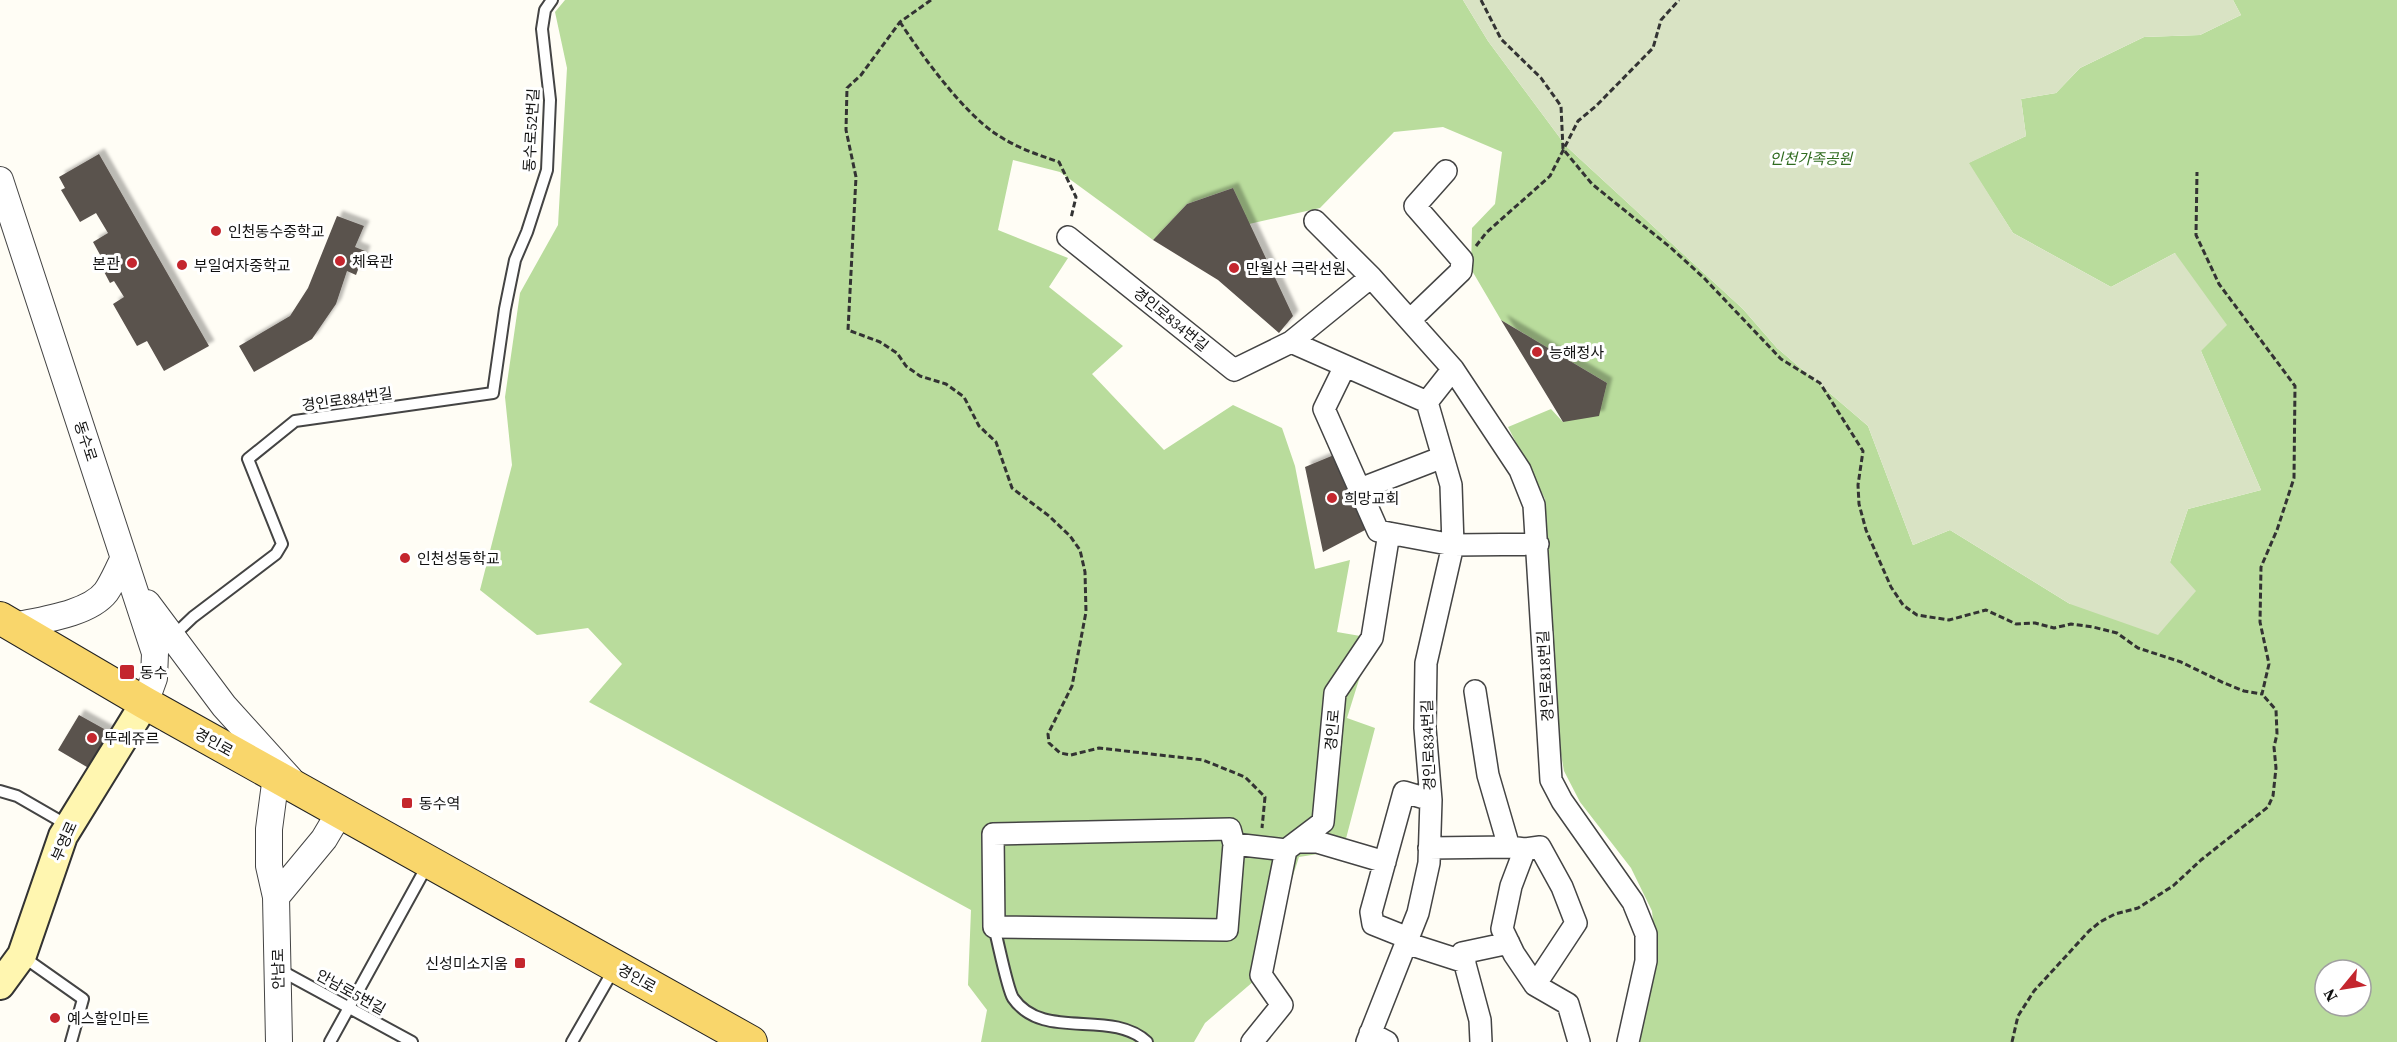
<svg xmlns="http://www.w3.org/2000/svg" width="2397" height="1042" font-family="'Source Serif 4','Noto Sans KR',serif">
	<defs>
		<filter id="shadow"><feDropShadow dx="5.5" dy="-5.5" stdDeviation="1.5" flood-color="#0004"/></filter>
	</defs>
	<rect width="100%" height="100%" fill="#fffdf5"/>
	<path fill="#b9dc9c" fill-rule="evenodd" d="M565,0H1463L1488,41L1566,146L1743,309L1777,348L1868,426L1913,545L1950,530L2070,604L2170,562L2188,509L2261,490L2201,351L2175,253L2111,287L2013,233L1968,163L2026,136L2021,99L2056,93L2080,68L2144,37L2200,35L2241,15L2233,0H2397V1042H1640L1656,952L1652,911L1631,868L1580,802L1564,771L1558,737L1545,499L1508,427L1551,409L1563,422L1607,383L1501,320L1471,269L1472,228L1495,204L1502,152L1443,127L1394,132L1320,208L1249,224L1233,188L1187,204L1153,240L1060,172L1013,160L998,230L1068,258L1049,287L1123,346L1092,374L1164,450L1233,405L1282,428L1295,466L1315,569L1350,560L1337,632L1372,638L1347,718L1375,728L1343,850L1299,857L1261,975L1205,1023L1194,1042H981L987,1010L968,985L971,910L589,702L622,664L588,628L537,635L480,590L512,465L505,397L520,293L558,225L567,68L555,12ZM2325,970H2361V1006H2325Z"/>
	<path fill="#d9e3c4" d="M1463,0H2233L2241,15L2200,35L2144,37L2080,68L2056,93L2021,99L2026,136L1969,163L2013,233L2111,287L2175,253L2227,325L2201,351L2261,490L2188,509L2170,562L2196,591L2158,635L2070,604L1950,530L1913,545L1868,426L1777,348L1743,309L1566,146L1488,41Z"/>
	<path fill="#5a524d" filter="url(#shadow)" d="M99,154L209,346L164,371L147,341L137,346L113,304L124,297L114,281L110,283L100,264L104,262L93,242L108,233L96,213L80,222L61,190L65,188L59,177Z
		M1233,188L1293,316L1279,333L1218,280L1153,240L1187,204Z
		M337,216L364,226L355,247L365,251L356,275L347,271L336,304L312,339L254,372L239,346L290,316L308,288Z
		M1501,320L1607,383L1599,416L1563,422Z
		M1334,455L1367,529L1323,552L1305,467Z
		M79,715L115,735L92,770L58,750Z"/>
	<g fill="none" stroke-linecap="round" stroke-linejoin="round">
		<g stroke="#444" stroke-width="14">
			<path id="service" d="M172,637L193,617L276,554L282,544L248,459L295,421L493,393L505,309L515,260L527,232L547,170L550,100L542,29L545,10L552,0
				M0,791L17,796L69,826
				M994,927C998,941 1007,988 1013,998C1043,1042 1111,1008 1147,1042
				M22,956L83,999L71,1042
				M278,969L412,1042
				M330,1042L428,864
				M572,1042L614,969"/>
		</g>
		<g stroke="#444" stroke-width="24">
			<path id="minor" d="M1315,221L1371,277L1453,369L1520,470L1534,505L1551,780L1562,801L1633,902L1646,934V961L1628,1042
				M1068,237L1234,370L1291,342L1427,402L1451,485L1453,545L1426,663L1425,728L1431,800L1429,863L1418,913L1367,1042
				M1410,320L1461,271L1462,260L1415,206L1446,171
				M1291,342L1371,277
				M1345,366L1324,409L1378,531L1453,545L1538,544
				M1427,402L1453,369
				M1360,489L1443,457
				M1475,691L1488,775L1509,847L1525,849L1511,886L1502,929L1514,954L1535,985L1568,1004L1579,1042
				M1230,829L1234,844L1227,930L994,927L993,834Z
				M1297,842H1317L1385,862
				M1234,844L1286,850L1323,822L1335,693L1372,638L1389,533
				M1429,848L1509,847
				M1525,849L1540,847L1562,887L1576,923L1535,985
				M1408,938L1373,924L1371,912L1404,792L1431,800
				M1406,943L1465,962
				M1370,1033L1387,1042
				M1252,1042L1282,1005L1261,975L1286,850
				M1481,1042L1480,1020L1462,953L1509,943"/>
		</g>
		<g stroke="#444" stroke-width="28">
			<path id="tertiary" d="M0,180L155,653L154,678L145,703
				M147,603L224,706L290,779
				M14,626C41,620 89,614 106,592C113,582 118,569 124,558
				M276,776L269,829V866L276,897L279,1042
				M276,897L324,839L340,812"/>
		</g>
		<g stroke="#333" stroke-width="32">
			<path id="secondary" d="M0,985L22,955L63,836L145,703"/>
		</g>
		<g stroke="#222" stroke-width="34">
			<path id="primary" d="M0,618L145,703L751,1042"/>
		</g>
		<path stroke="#333" stroke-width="3" stroke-dasharray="6 3" stroke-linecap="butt" d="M931,0L900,22L861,75L847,88L846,130L856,177L848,330L880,342L897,353L906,366L920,376L946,384L964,397L979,426L996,442L1012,488L1049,516L1070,536L1080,550L1085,572L1086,612L1072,686L1048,734L1049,743L1060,753L1071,755L1099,748L1203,760L1245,777L1265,797L1262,828
			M1481,0L1501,39L1541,78L1561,106L1563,149L1592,184L1670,247L1704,278L1781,359L1820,383L1863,451L1858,485L1859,504L1866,530L1891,587L1903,605L1917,615L1949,620L1986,610L2016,624L2035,623L2054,628L2071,624L2093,627L2117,633L2138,648L2181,662L2224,683L2244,691L2262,694L2269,664L2260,622L2261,567L2277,530L2294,478L2295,386L2219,284L2196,235L2197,172
			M900,22C922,56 963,112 996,134C1015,147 1038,155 1059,162L1076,197L1071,218
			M1476,246L1486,233L1550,176L1578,121L1596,106L1653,48L1661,20L1679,0
			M2012,1042L2018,1016L2034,991L2089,931L2100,922L2115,914L2138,908L2173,886L2201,860L2268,807L2273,796L2276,768L2274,747L2277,734L2276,710L2262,694"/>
		<use href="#service" stroke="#fff" stroke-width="10"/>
		<use href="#minor" stroke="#fff" stroke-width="21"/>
		<use href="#tertiary" stroke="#fff" stroke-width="26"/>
		<use href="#secondary" stroke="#fff6b0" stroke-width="28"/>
		<use href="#primary" stroke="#f9d66b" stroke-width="32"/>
	</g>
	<g fill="#c4262e" stroke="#fff" stroke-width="2">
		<circle cx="216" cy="231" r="6"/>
		<circle cx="340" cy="261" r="6"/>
		<circle cx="132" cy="263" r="6"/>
		<circle cx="182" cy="265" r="6"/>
		<circle cx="1234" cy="268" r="6"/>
		<circle cx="1537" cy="352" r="6"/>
		<circle cx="1332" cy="498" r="6"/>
		<circle cx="405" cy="558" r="6"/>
		<rect x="119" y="664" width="16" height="16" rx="3"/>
		<circle cx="92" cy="738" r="6"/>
		<rect x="401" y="797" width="12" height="12" rx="3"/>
		<rect x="514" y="957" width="12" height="12" rx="3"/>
		<circle cx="55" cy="1018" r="6"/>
	</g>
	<g text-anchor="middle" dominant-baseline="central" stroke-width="6" stroke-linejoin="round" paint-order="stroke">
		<g font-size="15" fill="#111" stroke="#fff">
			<text transform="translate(531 130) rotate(-87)">동수로52번길</text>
			<text transform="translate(1171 319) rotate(39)">경인로834번길</text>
			<text transform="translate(347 399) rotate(-8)">경인로884번길</text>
			<text transform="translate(86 441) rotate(72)">동수로</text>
			<text transform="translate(1545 676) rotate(-93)">경인로818번길</text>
			<text transform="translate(1332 730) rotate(-85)">경인로</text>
			<text transform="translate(214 742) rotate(29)">경인로</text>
			<text transform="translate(1428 745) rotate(-92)">경인로834번길</text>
			<text transform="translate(64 841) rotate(-66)">부영로</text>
			<text transform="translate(278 969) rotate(-91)">안남로</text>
			<text transform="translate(637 978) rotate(29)">경인로</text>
			<text transform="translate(351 992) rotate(29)">안남로5번길</text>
		</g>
		<g font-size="15" font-style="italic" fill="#2f6b1f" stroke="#fff">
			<text x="1811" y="158">인천가족공원</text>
		</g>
		<g font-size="15" fill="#111" stroke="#fff" text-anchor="start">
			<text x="228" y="231">인천동수중학교</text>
			<text x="352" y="261">체육관</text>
			<text x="120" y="263" text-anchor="end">본관</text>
			<text x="194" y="265">부일여자중학교</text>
			<text x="1246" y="268">만월산 극락선원</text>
			<text x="1549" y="352">능해정사</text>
			<text x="1344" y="498">희망교회</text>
			<text x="417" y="558">인천성동학교</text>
			<text x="140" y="672">동수</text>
			<text x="104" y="738">뚜레쥬르</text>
			<text x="419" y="803">동수역</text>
			<text x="508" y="963" text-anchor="end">신성미소지움</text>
			<text x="67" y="1018">예스할인마트</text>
		</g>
	</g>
	<g transform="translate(2343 988) rotate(240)"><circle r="28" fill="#ffffff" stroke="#a0a0a0" stroke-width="1.5"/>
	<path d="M0-4.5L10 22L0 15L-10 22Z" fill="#c4262e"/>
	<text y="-9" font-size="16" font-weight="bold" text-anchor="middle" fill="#111111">N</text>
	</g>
</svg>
